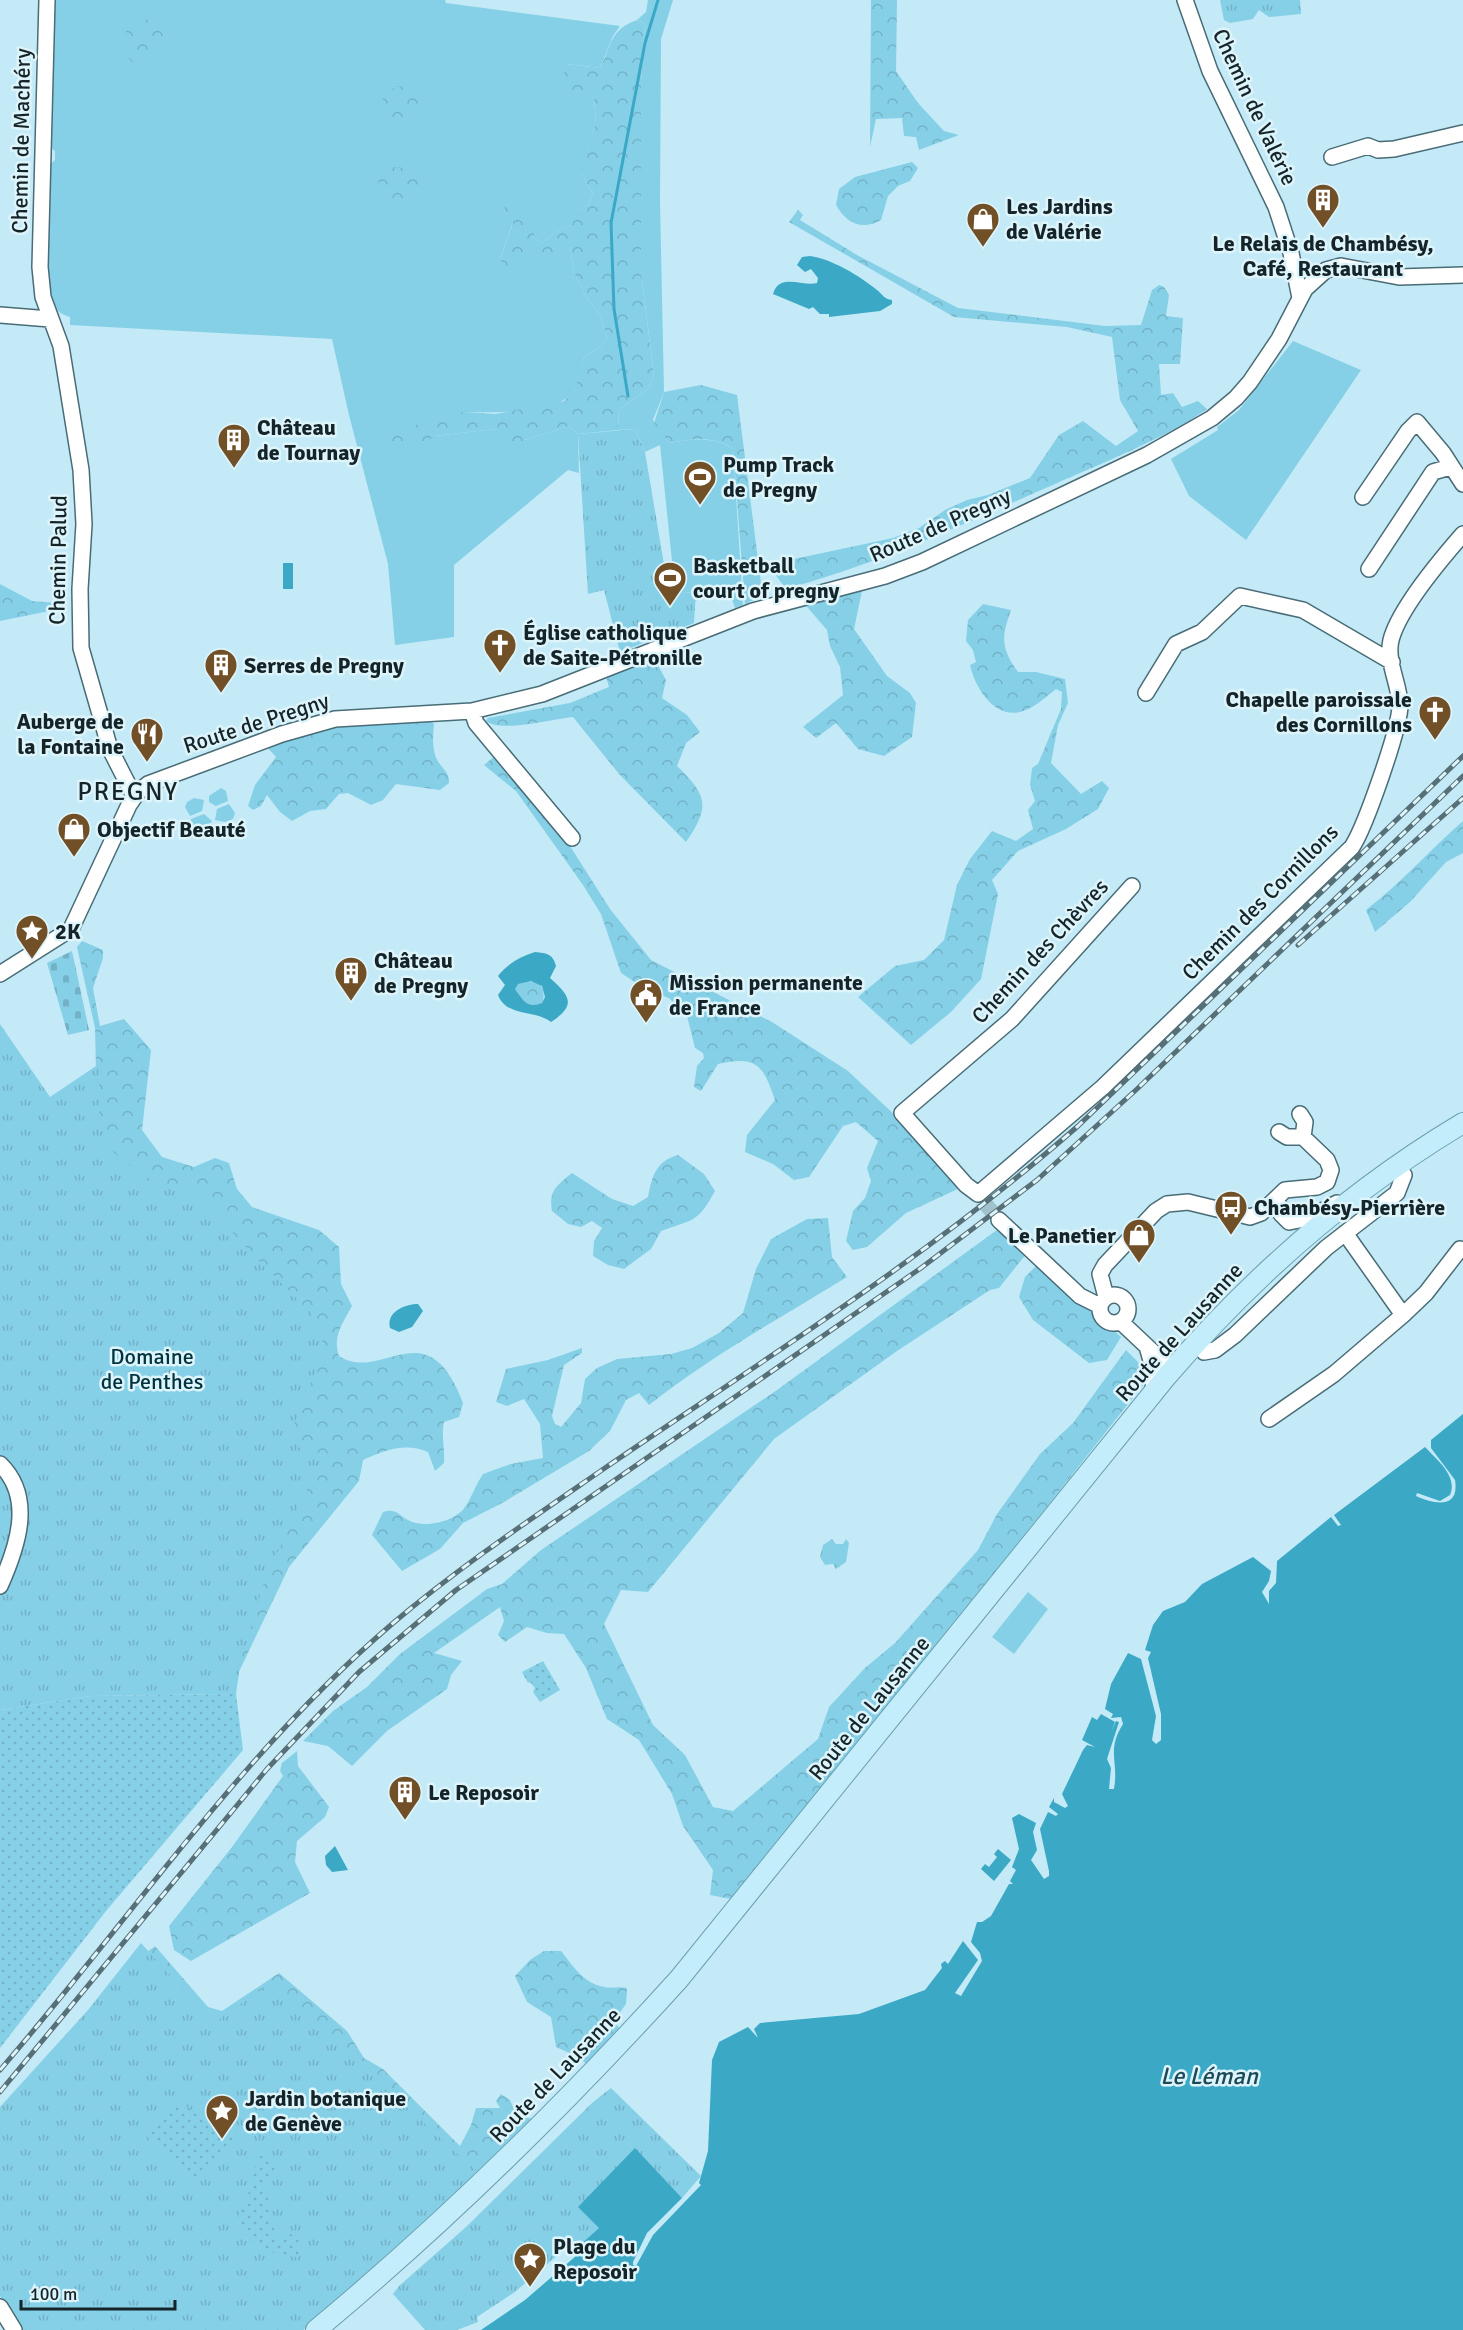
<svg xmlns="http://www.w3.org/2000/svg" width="1463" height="2330" font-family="Signika,sans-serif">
	<defs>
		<pattern id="forest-crowns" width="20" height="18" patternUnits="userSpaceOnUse" patternTransform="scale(1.5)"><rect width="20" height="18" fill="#86d0e7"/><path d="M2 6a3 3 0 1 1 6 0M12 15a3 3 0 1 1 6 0" fill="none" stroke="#73b2c6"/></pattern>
		<pattern id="cemetery-stones" width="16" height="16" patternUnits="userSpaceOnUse" patternTransform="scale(1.5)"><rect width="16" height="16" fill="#86d0e7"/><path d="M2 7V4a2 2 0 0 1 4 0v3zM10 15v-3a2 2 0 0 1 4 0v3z" fill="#73b2c6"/></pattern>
		<pattern id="park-tufts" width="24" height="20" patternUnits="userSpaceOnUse" patternTransform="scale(1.5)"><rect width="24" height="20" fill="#86d0e7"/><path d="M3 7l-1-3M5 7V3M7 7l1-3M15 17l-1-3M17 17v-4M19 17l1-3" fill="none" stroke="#73b2c6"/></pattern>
		<pattern id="garden-dots" width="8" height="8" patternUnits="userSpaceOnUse" patternTransform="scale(1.5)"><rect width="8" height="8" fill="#86d0e7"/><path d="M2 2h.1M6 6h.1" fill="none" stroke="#73b2c6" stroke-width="1.8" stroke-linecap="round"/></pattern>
	</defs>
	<rect width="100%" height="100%" fill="#c3eaf6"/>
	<path fill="#86d0e7" d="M50,0H445L446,3L620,26L613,36L600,68L567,64L562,88L594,95C594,106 597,118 594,128C587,157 572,165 593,193L588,205L573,213L574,224L558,230L542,243L533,237L521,217L513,222L500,259L527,248L570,245L574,273L587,298L600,315L607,338L598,348L584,357C581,368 580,384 573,393C556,413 490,413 464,412L434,436L495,429L525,440L569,426L578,434L579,473L568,470L454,565V637L395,645L388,564L349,415L332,339L70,325V317C63,315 58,312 55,307C40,281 47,197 48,166L55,160V151L49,146Z
		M648,0H673L661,39L660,202L664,392L653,420L669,443C693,439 713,436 733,449L743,605L735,608L730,594L695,601L696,592L669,594L675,590L660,445L645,452L635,429L618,430L619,410L649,388L654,377L641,272V81L645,24L637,20L646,12Z
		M1293,341L1361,370L1246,540L1189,496L1171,459L1218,430L1217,427L1239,410Z
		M221,788L226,791L228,801L216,806L209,802V796Z
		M194,798L204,800L202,811L190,816L185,807L187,802Z
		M229,804L235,813L233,819L225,822L215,820L217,809Z
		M204,814L212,821L206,829L199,832L193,830L190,823L191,819Z
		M1028,1592L1048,1609L1014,1654L992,1637Z"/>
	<path fill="url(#forest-crowns)" d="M871,0H897L896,71L918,103L944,131L959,135L919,150L916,137L904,136L902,118L876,119L870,147Z
		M151,17L161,18L167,32L146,63L139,68L129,59L126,31Z
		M637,20L645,24L641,81V272L654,377L649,388L619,410L618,430L578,434L569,426L525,440L518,459L495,429L434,436L420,448L390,450L388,440L409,427L464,412L495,414L564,401L575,390L584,357L598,348L607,338L600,315L587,298L574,273L570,246L546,265L527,248L517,268L506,269L500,259L513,223L503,212L507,201H519L521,216L530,210L541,218L533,237L542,243L558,230L573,224L572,213L588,205L593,193C572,165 586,157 594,128C597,119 594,106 594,96L561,88L566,64L600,68C612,45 609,30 637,20Z
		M398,86L411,88L422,101L420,116L408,127C388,124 381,113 383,94Z
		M912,162L918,168L910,181L898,186L888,196L881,220C862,231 846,223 836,205L839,189L855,177Z
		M379,167C387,169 396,166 403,168C434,175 413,222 385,204L376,174Z
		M798,210L803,215L800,220L857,255L958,308L1105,326L1141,325L1152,290L1159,285L1164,287L1169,295L1166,316L1183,318L1180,364H1159L1161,395L1173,393L1182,407L1198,401L1207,409C1164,439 1104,462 1055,484C966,523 880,563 786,589L775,574L780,562L893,538L919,528L945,510L967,500L988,495L1030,478L1059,435L1083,421L1116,446L1138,431L1120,400L1112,337L1067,327L954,317L789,222Z
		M701,385L737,395L761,583L757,589L758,598L745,604L733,449C713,435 692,439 669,443L654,423L664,392Z
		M0,584L32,601L57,603L59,609L0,621Z
		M863,586L854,629L887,676L910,693L916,703L912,737L884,756L858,749L836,723L816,738L803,727L843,695L840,667L830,646L827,630L802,601Z
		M983,604L1011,610C1001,638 1001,648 1018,672H1036L1065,679L1068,703L1058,725L1051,763L1081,794L1102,781L1109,788L1098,809L1066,829L1018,851L992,880L998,894L981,979L951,1012L911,1045L858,997L895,966L924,960L944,940L957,885L970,859L992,831L1016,841L1033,829L1028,810L1035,801L1030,785L1032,768L1038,764L1061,709L1062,692L1056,689C1046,697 1033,709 1020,712C993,718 975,687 970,665L976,662L973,650L966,641L968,620Z
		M654,658L666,680L662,698L687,715L700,732L686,743L677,766C707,795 711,806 686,842L619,774L573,717C553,719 501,733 486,721L488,718L570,703L609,687L606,676Z
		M429,720L434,724C433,735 432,747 436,758C440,767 450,772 449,783L440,790L396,784L383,800L371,805L348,793L339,794L326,809L310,811L292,821L280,812L267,795L261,806L253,810L248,806L255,785L276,757L266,746L343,724Z
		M495,756L570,846L610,909L651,960L772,1022L848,1071L900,1120L960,1188L906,1213L867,1247L853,1250L846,1241L853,1211L865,1198L871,1181L867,1168L878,1141L856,1122L843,1126L809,1177L794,1180L773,1164L745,1152L747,1135L775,1100C763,1065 757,1055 718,1064L701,1091L694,1087L697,1066L704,1058L703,1053L695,1048L687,1016L669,998L647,990L621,973L601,914L583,885L516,791L484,765Z
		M1463,821V853L1446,862L1410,902L1375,932L1366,910C1401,883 1430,850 1463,821Z
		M82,941L103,950V958L93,988L100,1026L124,1019L151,1050L142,1130L162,1157L194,1167L215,1158L229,1163L237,1189L252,1207L319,1230L339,1247L341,1284L352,1306C343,1323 332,1336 339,1356C382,1384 427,1307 463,1403L459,1417L444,1422C441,1437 445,1448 444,1463L435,1471L428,1452C405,1442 385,1450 363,1460L359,1481L289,1567L236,1678L108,1175L97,1113L95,1028L77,947Z
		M527,981L538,982C544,988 545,996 542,1003C528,1009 522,1000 515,989L517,984Z
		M678,1155L704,1174L715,1191C697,1224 693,1219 661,1231L651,1249L624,1269L608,1265L593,1256L594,1241L602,1228L592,1221L581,1227L568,1224L552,1211C548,1191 557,1185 572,1173L612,1199L633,1206L648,1197C652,1176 656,1161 678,1155Z
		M828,1218L832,1257L847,1277C780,1318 710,1357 649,1405L639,1393L626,1400L610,1431L589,1451L504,1502L463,1523L440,1549L402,1571L372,1535L383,1512C396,1508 398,1515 408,1520C423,1529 455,1522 465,1507C471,1499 476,1484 483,1474L511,1464L543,1458L540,1424L524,1399L507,1406L496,1402L506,1369L548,1360L582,1348V1353L564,1365L552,1416L555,1424L561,1427L581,1403L585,1379L597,1368L617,1359L671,1354L692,1348L719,1333L743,1313L756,1269L771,1239L807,1219Z
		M1001,1227L1027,1253L999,1288L990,1290L897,1351L774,1439L648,1592L621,1590L604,1624L653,1725L685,1755L713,1807L733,1811L818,1739L829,1707L865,1668L895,1643L978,1550L997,1514L1040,1454L1073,1423L1126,1350L1142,1366L1143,1385L736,1900L710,1895L713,1870L683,1826L672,1794L639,1740L607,1719L586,1668L564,1634L547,1633L527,1627L505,1642L498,1635L504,1621L500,1607L434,1653L462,1661L451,1675L447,1689L387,1731L352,1766L328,1746L303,1741L333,1711L367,1687L400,1654L487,1589L502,1584L541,1550L777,1390Z
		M1039,1263L1121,1337L1107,1360L1089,1363L1033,1320L1019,1297L1025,1277Z
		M297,1751L298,1766L329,1807L325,1817L297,1841L295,1862L310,1893L191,1961L174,1950L169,1926L232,1847L283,1776L280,1771L282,1763Z
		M155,1946L208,2007L222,2011L279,1973L347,2031L364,2058L383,2069L460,2146L471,2125L476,2108H500L496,2101L501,2094L510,2100L516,2114L536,2120L480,2174L303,2330L231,2048L142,1956Z
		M544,1951H561C574,1967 583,1983 604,1987C612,1989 618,1986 627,1988L626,2004L613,2022L622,2030L588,2065L576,2056L556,2047L551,2017L527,2002L515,1976L530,1960Z"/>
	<path fill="url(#cemetery-stones)" d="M72,951L89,1030L68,1035L47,963Z"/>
	<path fill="url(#park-tufts)" d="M1220,0H1300L1301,14L1269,17L1259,10L1253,19L1230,23L1224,20Z
		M635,429L645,452L669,594L696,592L694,623L620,652L604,590L588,594L578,434Z
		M0,1024L50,1097L99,1064V1120L112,1151L150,1180L198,1194L250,1252L310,1312L325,1347L290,1434L304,1454L325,1452L265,1578L245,1648L242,1652L236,1694L91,1696L0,1710V1595L23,1545L28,1513L22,1482L16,1472L0,1457Z
		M0,1469L13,1487V1541L0,1574Z
		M832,1539L836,1544H843L846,1539L849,1543L846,1562L836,1569L833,1564L825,1565L820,1557L823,1545Z
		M141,1943L214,2023L270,1983L480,2174L360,2283L303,2330H22L0,2296V2107L88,2010Z
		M611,2088L701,2176L682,2198L635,2149L599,2228L573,2251L567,2247L515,2292L477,2317L478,2322L457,2330H425L393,2294L399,2286L466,2227L592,2103Z"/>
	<path fill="url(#garden-dots)" d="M543,1661L560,1690L540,1702L533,1692L535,1688L530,1682L528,1683L522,1672Z
		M236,1694L243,1750L106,1911L0,2048V1710L91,1696Z
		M177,2103L226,2125L237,2134L192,2181L146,2136Z
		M258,2156L269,2157L275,2164L273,2174L267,2177L265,2183L276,2239L288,2233L300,2239L302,2252L297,2257C270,2254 245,2247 237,2219L247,2199Z"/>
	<path fill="#3ba8c6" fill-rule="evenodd" d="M810,256C832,259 860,276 877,290C883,295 884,299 892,300V304L880,311L829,317V314H820L813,307L809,309L773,294C779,272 803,287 817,283L818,278L811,269L805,272L797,265L802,257Z
		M283,563H293V589H283Z
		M535,952C547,953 553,954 556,966L550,978C570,996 577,1005 551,1022C536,1010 506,1017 498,995L505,985L498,976C507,964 521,956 535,952ZM531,981L542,986L545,997L542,1003C527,1009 523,1000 515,989L518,984Z
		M418,1304L423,1311L412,1327L399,1332L390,1328C386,1312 405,1304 418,1304Z
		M1463,1414V2330H481L525,2300L576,2256L573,2251L599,2228L578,2207L635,2148L682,2198L647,2233L633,2262V2265L636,2266L653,2235L701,2185L699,2183L708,2151L712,2060L719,2042L748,2027L758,2038L754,2029L760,2023L859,2014L925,1990L942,1968L941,1964L945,1961L948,1964L963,1941L978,1960L955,1993L961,1996L982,1961L980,1953L971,1942L977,1922H982L991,1916L1009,1884H1013L1010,1881L1016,1870L1012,1867L1019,1849L1012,1818L1019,1814L1036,1823L1033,1832L1037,1850L1031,1860L1044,1879L1049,1876V1871L1040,1829L1048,1812L1056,1816L1058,1814L1049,1807L1054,1798V1802L1065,1808L1068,1806L1062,1794L1083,1750L1087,1745L1095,1747L1082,1740L1092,1717L1097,1720L1101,1714L1115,1722L1111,1732L1116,1721L1119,1722L1107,1759L1111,1768L1109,1789H1114C1119,1761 1106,1751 1123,1724L1121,1717L1111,1718L1113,1714L1105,1709L1111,1684L1128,1653L1141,1659L1156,1716L1152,1740L1156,1744L1161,1740V1714L1148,1658L1151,1652L1145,1650L1153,1625L1163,1611L1185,1602L1202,1584L1253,1557L1271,1571L1269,1581L1262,1592L1269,1604V1591L1276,1583L1277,1561L1331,1517L1338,1526L1341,1525L1334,1515L1425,1447C1437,1460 1458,1476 1450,1495L1440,1501L1417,1493L1416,1496C1433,1504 1460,1510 1455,1480L1431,1448V1440Z
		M335,1846L348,1870L332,1872L326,1865L325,1856Z
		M998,1849L1011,1860L994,1881L981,1869L985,1864L989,1867L997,1857L994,1854Z"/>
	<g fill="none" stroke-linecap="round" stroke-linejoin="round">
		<path stroke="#3ba8c6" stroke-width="3" d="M628,396L614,309L611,223L645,43L658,0"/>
		<path stroke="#a0c2cd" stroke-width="15" stroke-dasharray="15 8" stroke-linecap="butt" d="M982,1200L999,1220"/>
		<g stroke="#496c77" stroke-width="18">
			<path id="minor" d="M47,0L40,267L43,297L61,346L81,470L84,524L80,589L81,648L110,749L134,796
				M1185,0L1210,71L1276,207L1291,253L1300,298
				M1332,157L1368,146L1378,150L1394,149L1463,133
				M0,315L50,319
				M1363,497L1408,431L1417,422L1443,453L1463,484
				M1369,569L1433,472L1450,467
				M1146,693L1176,644L1202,632L1240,596L1303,610L1392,662
				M472,711L476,723L572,838
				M0,974L71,929L129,805L138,792L148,784L282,734L335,719L472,711L542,694L753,611L885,576L922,562L1147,455L1212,418L1236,398L1250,382L1279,339L1305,289L1326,270L1341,266L1399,277L1463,275
				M1300,1114L1305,1122L1303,1137
				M978,1194L1103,1087L1352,847C1365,827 1401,726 1400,704C1399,683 1386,661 1391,640C1399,609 1442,558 1463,534
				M978,1194L966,1185L902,1113L1012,1019L1132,886
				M1277,1199L1281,1214L1289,1222L1309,1218L1337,1203
				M999,1220L1080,1296L1100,1306
				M1100 1309a14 14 0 1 1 28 0a14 14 0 1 1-28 0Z
				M1106,1297L1100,1274L1105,1265L1156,1211L1167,1204L1188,1202L1250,1217L1261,1213L1285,1190L1317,1187L1327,1182L1331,1170L1327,1160L1303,1137H1287L1279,1132
				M1403,1315L1426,1293L1460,1249
				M1121,1322L1172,1370
				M1148,1350L1154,1371L1153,1393
				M1204,1352L1215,1350L1235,1335L1326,1248L1397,1193L1404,1175
				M1269,1419L1334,1374L1403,1315L1345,1233
				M0,1464C35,1498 17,1548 0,1586
				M0,2307L14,2330"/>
		</g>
		<g stroke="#6c9faf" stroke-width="22">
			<path id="major" d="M316,2330C446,2222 566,2104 679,1979L1166,1377C1252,1277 1349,1191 1463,1123"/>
		</g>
		<use href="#minor" stroke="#fff" stroke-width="15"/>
		<use href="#major" stroke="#c3edfa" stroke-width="20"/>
		<g stroke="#576f76" stroke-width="5">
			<path id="rail" d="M1298,945L1463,798
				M0,2070C129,1921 241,1753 392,1624C458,1568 531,1519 602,1470C763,1360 931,1255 1078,1126L1463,756
				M0,2092L267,1769L359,1672L456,1590L921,1268L1037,1180L1137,1089L1463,776"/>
		</g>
		<use href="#rail" stroke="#ddf4fb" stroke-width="3" stroke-dasharray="9" stroke-linecap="butt"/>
	</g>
	<defs>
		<g id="building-pin" transform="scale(1.725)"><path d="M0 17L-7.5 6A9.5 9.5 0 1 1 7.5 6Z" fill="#714f27" stroke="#ddf4fb"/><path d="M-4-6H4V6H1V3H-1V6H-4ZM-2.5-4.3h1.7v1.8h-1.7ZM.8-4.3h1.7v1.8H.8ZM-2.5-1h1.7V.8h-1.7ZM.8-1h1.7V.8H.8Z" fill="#fff"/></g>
		<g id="shop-pin" transform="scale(1.725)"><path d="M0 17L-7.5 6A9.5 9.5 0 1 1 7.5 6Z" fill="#714f27" stroke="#ddf4fb"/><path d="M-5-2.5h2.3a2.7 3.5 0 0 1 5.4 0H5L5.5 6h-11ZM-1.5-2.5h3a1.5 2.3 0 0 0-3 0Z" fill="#fff"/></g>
		<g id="stadium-pin" transform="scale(1.725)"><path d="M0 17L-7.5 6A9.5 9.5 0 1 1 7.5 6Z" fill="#714f27" stroke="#ddf4fb"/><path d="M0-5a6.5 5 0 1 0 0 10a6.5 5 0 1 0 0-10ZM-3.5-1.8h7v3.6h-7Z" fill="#fff"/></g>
		<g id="church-pin" transform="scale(1.725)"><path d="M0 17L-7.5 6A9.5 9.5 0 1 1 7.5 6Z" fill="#714f27" stroke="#ddf4fb"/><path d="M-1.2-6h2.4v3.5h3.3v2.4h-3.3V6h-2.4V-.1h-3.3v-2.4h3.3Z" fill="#fff"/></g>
		<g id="restaurant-pin" transform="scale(1.725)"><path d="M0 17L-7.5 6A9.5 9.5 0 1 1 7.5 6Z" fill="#714f27" stroke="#ddf4fb"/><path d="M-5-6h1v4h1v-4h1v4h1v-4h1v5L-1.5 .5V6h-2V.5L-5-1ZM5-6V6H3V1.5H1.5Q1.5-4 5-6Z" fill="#fff"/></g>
		<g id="sight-pin" transform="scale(1.725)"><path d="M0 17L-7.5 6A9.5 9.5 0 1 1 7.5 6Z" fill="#714f27" stroke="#ddf4fb"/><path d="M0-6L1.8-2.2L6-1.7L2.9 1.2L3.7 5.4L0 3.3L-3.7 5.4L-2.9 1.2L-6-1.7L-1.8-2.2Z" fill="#fff"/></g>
		<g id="civic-pin" transform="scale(1.725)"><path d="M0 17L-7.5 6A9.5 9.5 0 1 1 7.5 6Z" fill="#714f27" stroke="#ddf4fb"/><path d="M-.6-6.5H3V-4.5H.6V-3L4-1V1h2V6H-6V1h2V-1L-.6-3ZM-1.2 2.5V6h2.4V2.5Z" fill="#fff"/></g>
		<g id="bus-pin" transform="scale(1.725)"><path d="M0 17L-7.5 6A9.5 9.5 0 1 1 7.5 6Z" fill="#714f27" stroke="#ddf4fb"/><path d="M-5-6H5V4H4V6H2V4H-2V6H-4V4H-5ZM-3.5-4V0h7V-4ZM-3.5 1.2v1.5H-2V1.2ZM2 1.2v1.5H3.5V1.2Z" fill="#fff"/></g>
	</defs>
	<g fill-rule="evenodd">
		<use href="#building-pin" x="1323" y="200"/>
		<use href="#shop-pin" x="983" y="219"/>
		<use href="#building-pin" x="234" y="440"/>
		<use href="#stadium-pin" x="700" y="477"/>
		<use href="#stadium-pin" x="670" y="578"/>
		<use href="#church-pin" x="500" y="645"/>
		<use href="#building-pin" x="221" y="665"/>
		<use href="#church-pin" x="1435" y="712"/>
		<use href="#restaurant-pin" x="147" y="734"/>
		<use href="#shop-pin" x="74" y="829"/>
		<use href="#sight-pin" x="32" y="931"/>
		<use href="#building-pin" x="351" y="973"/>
		<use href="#civic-pin" x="646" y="995"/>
		<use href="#bus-pin" x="1231" y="1207"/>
		<use href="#shop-pin" x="1139" y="1235"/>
		<use href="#building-pin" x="405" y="1792"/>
		<use href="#sight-pin" x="222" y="2111"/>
		<use href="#sight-pin" x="530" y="2259"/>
	</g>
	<g text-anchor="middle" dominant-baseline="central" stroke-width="5" stroke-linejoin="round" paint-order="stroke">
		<g font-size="22" fill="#152428" stroke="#ddf4fb">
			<text transform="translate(1255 107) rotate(65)">Chemin de Valérie</text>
			<text transform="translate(21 141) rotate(-89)">Chemin de Machéry</text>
			<text transform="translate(940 525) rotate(-24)">Route de Pregny</text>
			<text transform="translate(58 560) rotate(-89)">Chemin Palud</text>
			<text transform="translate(256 723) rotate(-18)">Route de Pregny</text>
			<text transform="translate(1260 902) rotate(-45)">Chemin des Cornillons</text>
			<text transform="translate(1040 951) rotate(-47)">Chemin des Chèvres</text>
			<text transform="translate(1179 1332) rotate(-48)">Route de Lausanne</text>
			<text transform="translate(869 1708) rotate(-51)">Route de Lausanne</text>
			<text transform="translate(555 2075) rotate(-46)">Route de Lausanne</text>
		</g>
		<g font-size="22" font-weight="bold" fill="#152428" stroke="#ddf4fb" text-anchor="start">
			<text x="1006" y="206">Les Jardins<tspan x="1006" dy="25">de Valérie</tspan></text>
			<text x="1323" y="243" text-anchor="middle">Le Relais de Chambésy,<tspan x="1323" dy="25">Café, Restaurant</tspan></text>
			<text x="257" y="427">Château<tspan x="257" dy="25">de Tournay</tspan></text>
			<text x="723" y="464">Pump Track<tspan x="723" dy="25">de Pregny</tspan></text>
			<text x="693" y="565">Basketball<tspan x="693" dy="25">court of pregny</tspan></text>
			<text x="523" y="632">Église catholique<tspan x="523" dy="25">de Saite-Pétronille</tspan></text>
			<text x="244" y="665">Serres de Pregny</text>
			<text x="1412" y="699" text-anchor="end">Chapelle paroissale<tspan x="1412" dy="25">des Cornillons</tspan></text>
			<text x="124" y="721" text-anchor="end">Auberge de<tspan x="124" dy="25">la Fontaine</tspan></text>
			<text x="97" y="829">Objectif Beauté</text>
			<text x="55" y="931">2K</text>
			<text x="374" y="960">Château<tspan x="374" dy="25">de Pregny</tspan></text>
			<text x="669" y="982">Mission permanente<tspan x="669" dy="25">de France</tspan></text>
			<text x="1254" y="1207">Chambésy-Pierrière</text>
			<text x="1116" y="1235" text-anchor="end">Le Panetier</text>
			<text x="428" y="1792">Le Reposoir</text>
			<text x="245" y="2098">Jardin botanique<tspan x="245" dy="25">de Genève</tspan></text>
			<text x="553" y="2246">Plage du<tspan x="553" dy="25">Reposoir</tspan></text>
		</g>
		<g font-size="22" fill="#00333f" stroke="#ddf4fb">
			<text x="152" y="1356">Domaine<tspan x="152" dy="25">de Penthes</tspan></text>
		</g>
		<g font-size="24" font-style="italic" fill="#1b4956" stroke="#ddf4fb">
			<text x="1209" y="2076">Le Léman</text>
		</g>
		<g font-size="26" letter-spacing="1.5" fill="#152428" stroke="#ddf4fb">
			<text x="128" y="792">PREGNY</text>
		</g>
	</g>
	<path d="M21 2300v9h154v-9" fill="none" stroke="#152428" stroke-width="3"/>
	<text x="30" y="2300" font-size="18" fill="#152428" stroke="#ddf4fb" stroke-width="4.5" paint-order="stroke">100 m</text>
</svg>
